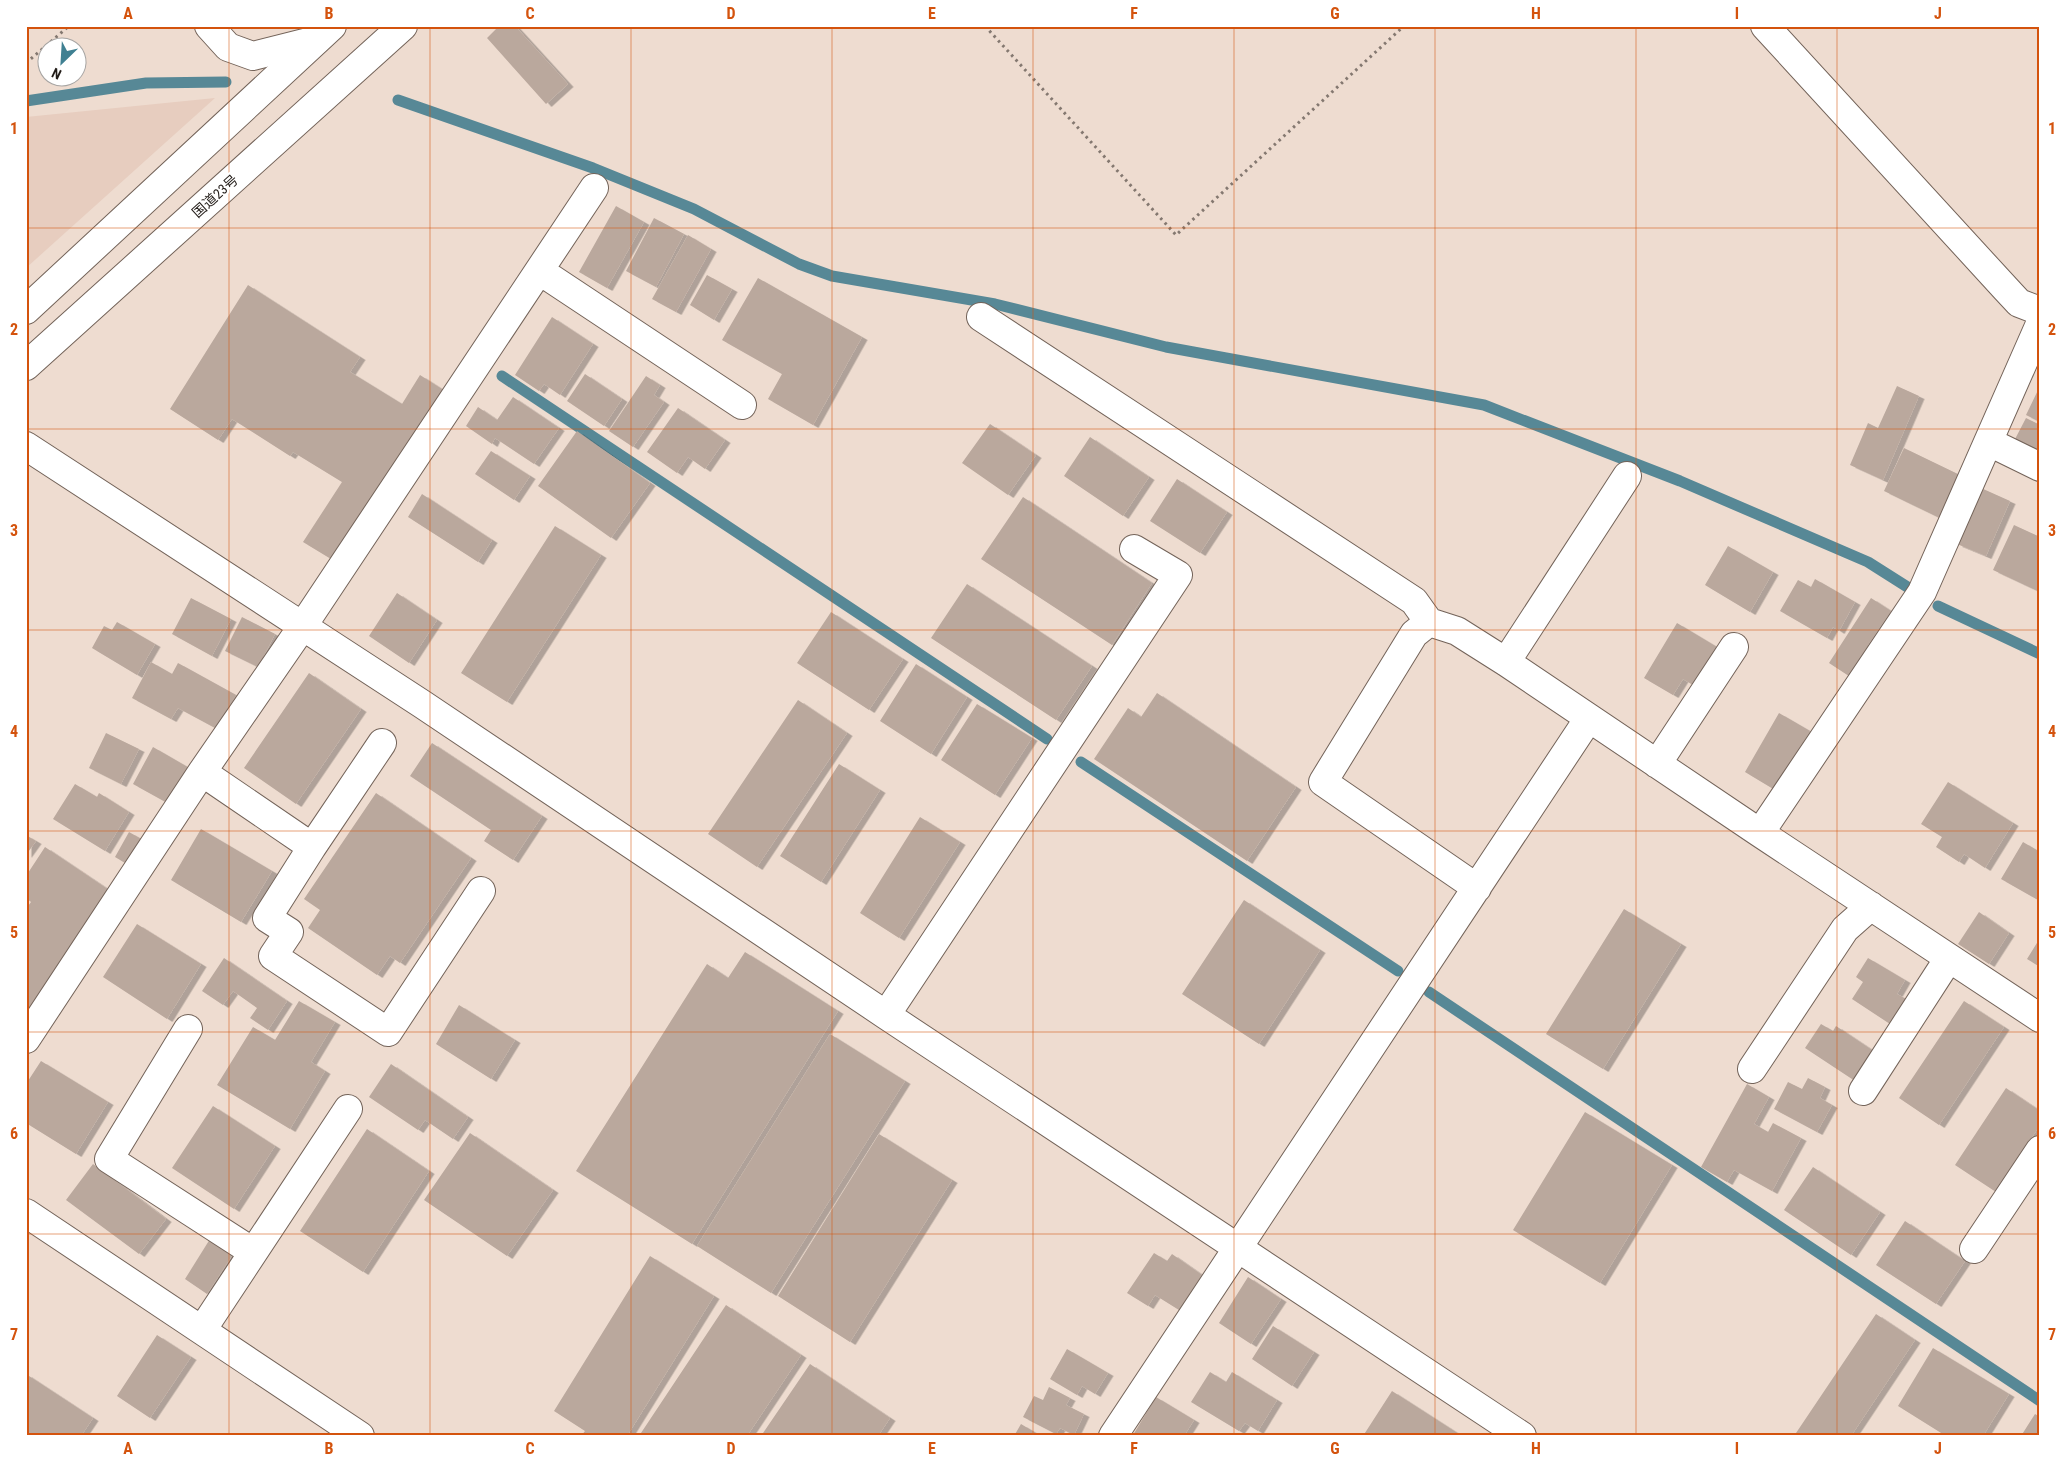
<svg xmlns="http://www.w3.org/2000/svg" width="2066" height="1462" font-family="'Roboto Condensed','Noto Sans JP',sans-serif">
	<defs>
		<filter id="shadow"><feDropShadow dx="5.5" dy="3" stdDeviation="0" flood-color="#0004"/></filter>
	</defs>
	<rect width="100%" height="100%" fill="#eedcd0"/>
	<path fill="#e7cdbf" d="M215,98L26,268V117Z"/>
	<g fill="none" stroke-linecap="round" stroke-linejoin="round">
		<path stroke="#578896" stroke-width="11" d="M398,100L593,168L694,209L799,264L832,276L995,304L1166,347L1484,405L1680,481L1868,562L1909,588
			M26,101L146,83L226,82
			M502,376L1047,739
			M1938,606L2040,654
			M1081,762L1398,971
			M1429,992L2040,1401"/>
	</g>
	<path fill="#baa89d" filter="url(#shadow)" d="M499,26H515L568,84L546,104L487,38Z
		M616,206L644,222L607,288L579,272Z
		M654,218L684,234L656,287L626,271Z
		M688,235L711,249L676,312L652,299Z
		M707,275L732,289L714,320L690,305Z
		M758,278L862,337L813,425L768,399L782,374L722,340Z
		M248,285L360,357L350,372L402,404L420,375L445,391L336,562L303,542L342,482L293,452L290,456L232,419L218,440L170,409Z
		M552,317L593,344L560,395L544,384L539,391L515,375Z
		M585,374L622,399L604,426L567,401Z
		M646,376L660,385L654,395L664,402L633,447L609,431Z
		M1897,386L1919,396L1883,480L1850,465L1868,423L1878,428Z
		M2040,386V422L2026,415Z
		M513,397L559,428L534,464L495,438L492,444L466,426L478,407L497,420Z
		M678,408L725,440L705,469L688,457L677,473L647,452Z
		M2026,418L2040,425V443L2036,451L2014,441Z
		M990,424L1036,455L1008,495L962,463Z
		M577,431L650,483L611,538L538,486Z
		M1090,437L1149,477L1123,516L1064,476Z
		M1904,448L1964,477L1944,520L1884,491Z
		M491,451L530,476L514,500L475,474Z
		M1177,479L1227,512L1200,553L1150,521Z
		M1981,488L2010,501L1986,556L1957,544Z
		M422,494L492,540L478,562L408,517Z
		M1023,497L1152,583L1112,645L981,559Z
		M2014,525L2040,537V592L1993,570Z
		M555,526L601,555L507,702L461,673Z
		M1728,546L1773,572L1750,612L1705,585Z
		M1815,579L1855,602L1839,631L1833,627L1827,638L1780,611L1798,580L1811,587Z
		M967,584L1092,666L1056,720L931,638Z
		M397,593L437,620L409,663L369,636Z
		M191,598L231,619L212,656L172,634Z
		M1871,598L1891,611L1868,645L1875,649L1855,680L1829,663Z
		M831,612L903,659L869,710L797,663Z
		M242,617L275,634L258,667L225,651Z
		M117,622L155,644L137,675L92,648L104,626L112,630Z
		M1677,623L1722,650L1698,688L1683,679L1673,695L1644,678Z
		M151,662L172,674L178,663L236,695L217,729L178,708L171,719L132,698Z
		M916,664L967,697L931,754L880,721Z
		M309,673L361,709L296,804L244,768Z
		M1157,693L1296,787L1247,861L1094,759L1128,708L1141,717Z
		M798,700L847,733L757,867L708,834Z
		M977,704L1032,738L995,795L941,760Z
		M1779,713L1810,731L1775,790L1745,772Z
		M106,733L139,749L121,784L89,768Z
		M432,743L542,816L513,860L484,841L491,830L410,776Z
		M153,747L191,769L171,805L133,784Z
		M839,764L880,790L821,882L780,856Z
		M1948,782L2013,823L1985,868L1964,854L1959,862L1936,847L1942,837L1921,824Z
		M75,784L97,797L99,793L129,812L105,851L53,819Z
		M376,793L471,858L400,963L390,956L377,975L308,928L320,910L304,899Z
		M920,817L960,842L899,938L860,913Z
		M201,829L272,871L241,922L171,880Z
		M129,832L152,845L137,870L115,857Z
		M26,835L36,841L26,855Z
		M2023,842L2040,852V897L2038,900L2001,879Z
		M45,847L109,890L26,1013V909L31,902L26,898V876Z
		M1244,900L1320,950L1259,1044L1182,994Z
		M1624,909L1681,944L1603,1069L1546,1034Z
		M1979,912L2009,933L1989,964L1958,944Z
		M137,924L201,964L167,1019L103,977Z
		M2040,938V967L2027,959Z
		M745,952L838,1011L692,1244L576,1171L707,964L728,978Z
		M224,958L287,1001L268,1030L250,1018L257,1008L233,991L223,1005L202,991Z
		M1868,958L1905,980L1897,994L1906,999L1890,1024L1852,999L1863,982L1856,977Z
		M299,1001L335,1022L311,1062L325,1071L290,1129L217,1085L253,1027L275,1040Z
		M1964,1001L2004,1027L1939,1125L1899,1098Z
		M459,1005L515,1040L491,1079L436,1044Z
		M1821,1024L1833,1031L1836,1026L1875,1052L1855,1081L1805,1048Z
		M830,1034L905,1081L771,1293L697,1246Z
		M41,1061L108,1102L76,1154L26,1123V1084Z
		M391,1064L468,1117L453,1139L425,1120L418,1130L369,1097Z
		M1808,1078L1825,1087L1820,1098L1832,1105L1817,1132L1774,1109L1788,1082L1802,1089Z
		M1747,1084L1769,1097L1754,1124L1768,1132L1773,1123L1801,1138L1772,1191L1734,1170L1727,1182L1701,1167Z
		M2006,1088L2040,1111V1125L1996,1192L1955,1165Z
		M213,1106L275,1146L234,1209L172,1168Z
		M1585,1112L1672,1165L1600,1283L1513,1230Z
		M367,1129L429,1171L363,1272L300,1231Z
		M470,1133L553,1190L507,1256L424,1200Z
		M879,1134L952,1180L850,1342L778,1296Z
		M93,1164L166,1219L139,1254L66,1200Z
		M1813,1167L1880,1212L1851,1255L1784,1210Z
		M1905,1221L1965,1261L1936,1304L1876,1265Z
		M210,1239L233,1254L207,1294L185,1279Z
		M1154,1253L1167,1261L1172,1254L1202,1275L1179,1310L1155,1295L1148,1306L1127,1293Z
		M650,1256L714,1296L627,1436H581L585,1431L554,1411Z
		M1248,1277L1281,1299L1251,1344L1219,1323Z
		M726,1305L801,1355L747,1436H639Z
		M1876,1314L1915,1340L1851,1436H1794Z
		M1273,1326L1314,1352L1292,1386L1252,1359Z
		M157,1335L191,1357L150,1418L117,1396Z
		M1933,1348L2009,1394L1983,1436H1946L1898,1406Z
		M1067,1349L1108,1373L1095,1394L1082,1386L1077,1395L1050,1379Z
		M810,1364L890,1418L878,1436H761Z
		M1210,1372L1226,1382L1232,1372L1277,1400L1258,1431L1245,1423L1239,1431L1191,1402Z
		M26,1374L93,1418L81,1436H26Z
		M1049,1387L1070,1398L1066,1405L1084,1414L1074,1435L1060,1428L1056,1434L1023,1417L1034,1396L1043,1400Z
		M1392,1391L1462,1436H1363Z
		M1156,1397L1194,1420L1184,1436L1133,1435Z
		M2035,1414L2040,1417V1436H2021Z
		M1021,1424L1041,1436H1014Z"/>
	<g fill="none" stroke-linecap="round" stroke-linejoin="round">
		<g stroke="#736359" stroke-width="30">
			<path id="minor" d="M209,26L228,47L253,56L316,40
				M1765,26L2006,289L2019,303L2040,311
				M539,272L552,279L742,405
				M981,317L1414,601L1429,622L1457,631L1506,662L1760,833L2040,1018
				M1989,442L2040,467
				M26,446L422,704L886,1015L1522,1436
				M1429,622L1414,634L1323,782L1477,888
				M1506,662L1627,476
				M1657,764L1734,647
				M202,772L312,847L267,918L289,932L273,956L388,1032L481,891
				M1760,833L1922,592L2040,324
				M312,847L382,743
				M886,1015L1178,575L1134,549
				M188,1029L109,1159L253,1252
				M26,1039L202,772L302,627L594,188
				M1752,1069L1845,929L1871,906
				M1863,1091L1949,958
				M26,1213L360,1436
				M1974,1249L2040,1150
				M202,1330L348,1109
				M1113,1436L1589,718"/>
		</g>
		<g stroke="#736359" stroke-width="30">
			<path id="highway" d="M26,310L332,26
				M26,366L403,26"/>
		</g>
		<path stroke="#847870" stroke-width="3" stroke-dasharray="2.5 4" stroke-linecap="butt" d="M985,26L1176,235L1404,26
			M26,63L69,26"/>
		<use href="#minor" stroke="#fff" stroke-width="28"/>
		<use href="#highway" stroke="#fff" stroke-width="28"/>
	</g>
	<path fill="none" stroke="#d4530d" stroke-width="1" stroke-opacity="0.55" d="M229,26V1436M430,26V1436M631,26V1436M832,26V1436M1033,26V1436M1234,26V1436M1435,26V1436M1636,26V1436M1837,26V1436M26,228H2040M26,429H2040M26,630H2040M26,831H2040M26,1032H2040M26,1234H2040"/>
	<g text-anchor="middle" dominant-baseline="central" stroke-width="4.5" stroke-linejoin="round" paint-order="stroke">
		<g font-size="14" fill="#211b17" stroke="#fff">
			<text transform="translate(215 196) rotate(-42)">国道23号</text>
		</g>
	</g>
	<rect width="2066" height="1462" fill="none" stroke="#ffffff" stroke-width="55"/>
	<g transform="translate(62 62) rotate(205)"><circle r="24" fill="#ffffff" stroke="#a6a4a2"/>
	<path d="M0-4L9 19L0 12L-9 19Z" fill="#3f8092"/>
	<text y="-8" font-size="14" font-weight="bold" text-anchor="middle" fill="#211b17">N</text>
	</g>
	<rect x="28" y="28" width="2010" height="1406" fill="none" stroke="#d4530d" stroke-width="2"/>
	<g font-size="16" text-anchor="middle" font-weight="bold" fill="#d4530d">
		<text x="128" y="19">A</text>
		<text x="329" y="19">B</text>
		<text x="530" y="19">C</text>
		<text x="731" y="19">D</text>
		<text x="932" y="19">E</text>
		<text x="1134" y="19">F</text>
		<text x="1335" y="19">G</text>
		<text x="1536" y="19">H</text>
		<text x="1737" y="19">I</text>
		<text x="1938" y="19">J</text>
		<text x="14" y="134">1</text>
		<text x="2052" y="134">1</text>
		<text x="14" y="335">2</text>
		<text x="2052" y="335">2</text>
		<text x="14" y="536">3</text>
		<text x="2052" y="536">3</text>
		<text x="14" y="737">4</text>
		<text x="2052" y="737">4</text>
		<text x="14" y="938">5</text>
		<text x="2052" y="938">5</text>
		<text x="14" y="1139">6</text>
		<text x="2052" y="1139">6</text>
		<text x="14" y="1340">7</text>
		<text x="2052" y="1340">7</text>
		<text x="128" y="1454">A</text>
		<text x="329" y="1454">B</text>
		<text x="530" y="1454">C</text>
		<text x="731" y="1454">D</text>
		<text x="932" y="1454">E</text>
		<text x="1134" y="1454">F</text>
		<text x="1335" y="1454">G</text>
		<text x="1536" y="1454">H</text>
		<text x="1737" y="1454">I</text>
		<text x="1938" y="1454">J</text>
	</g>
</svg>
